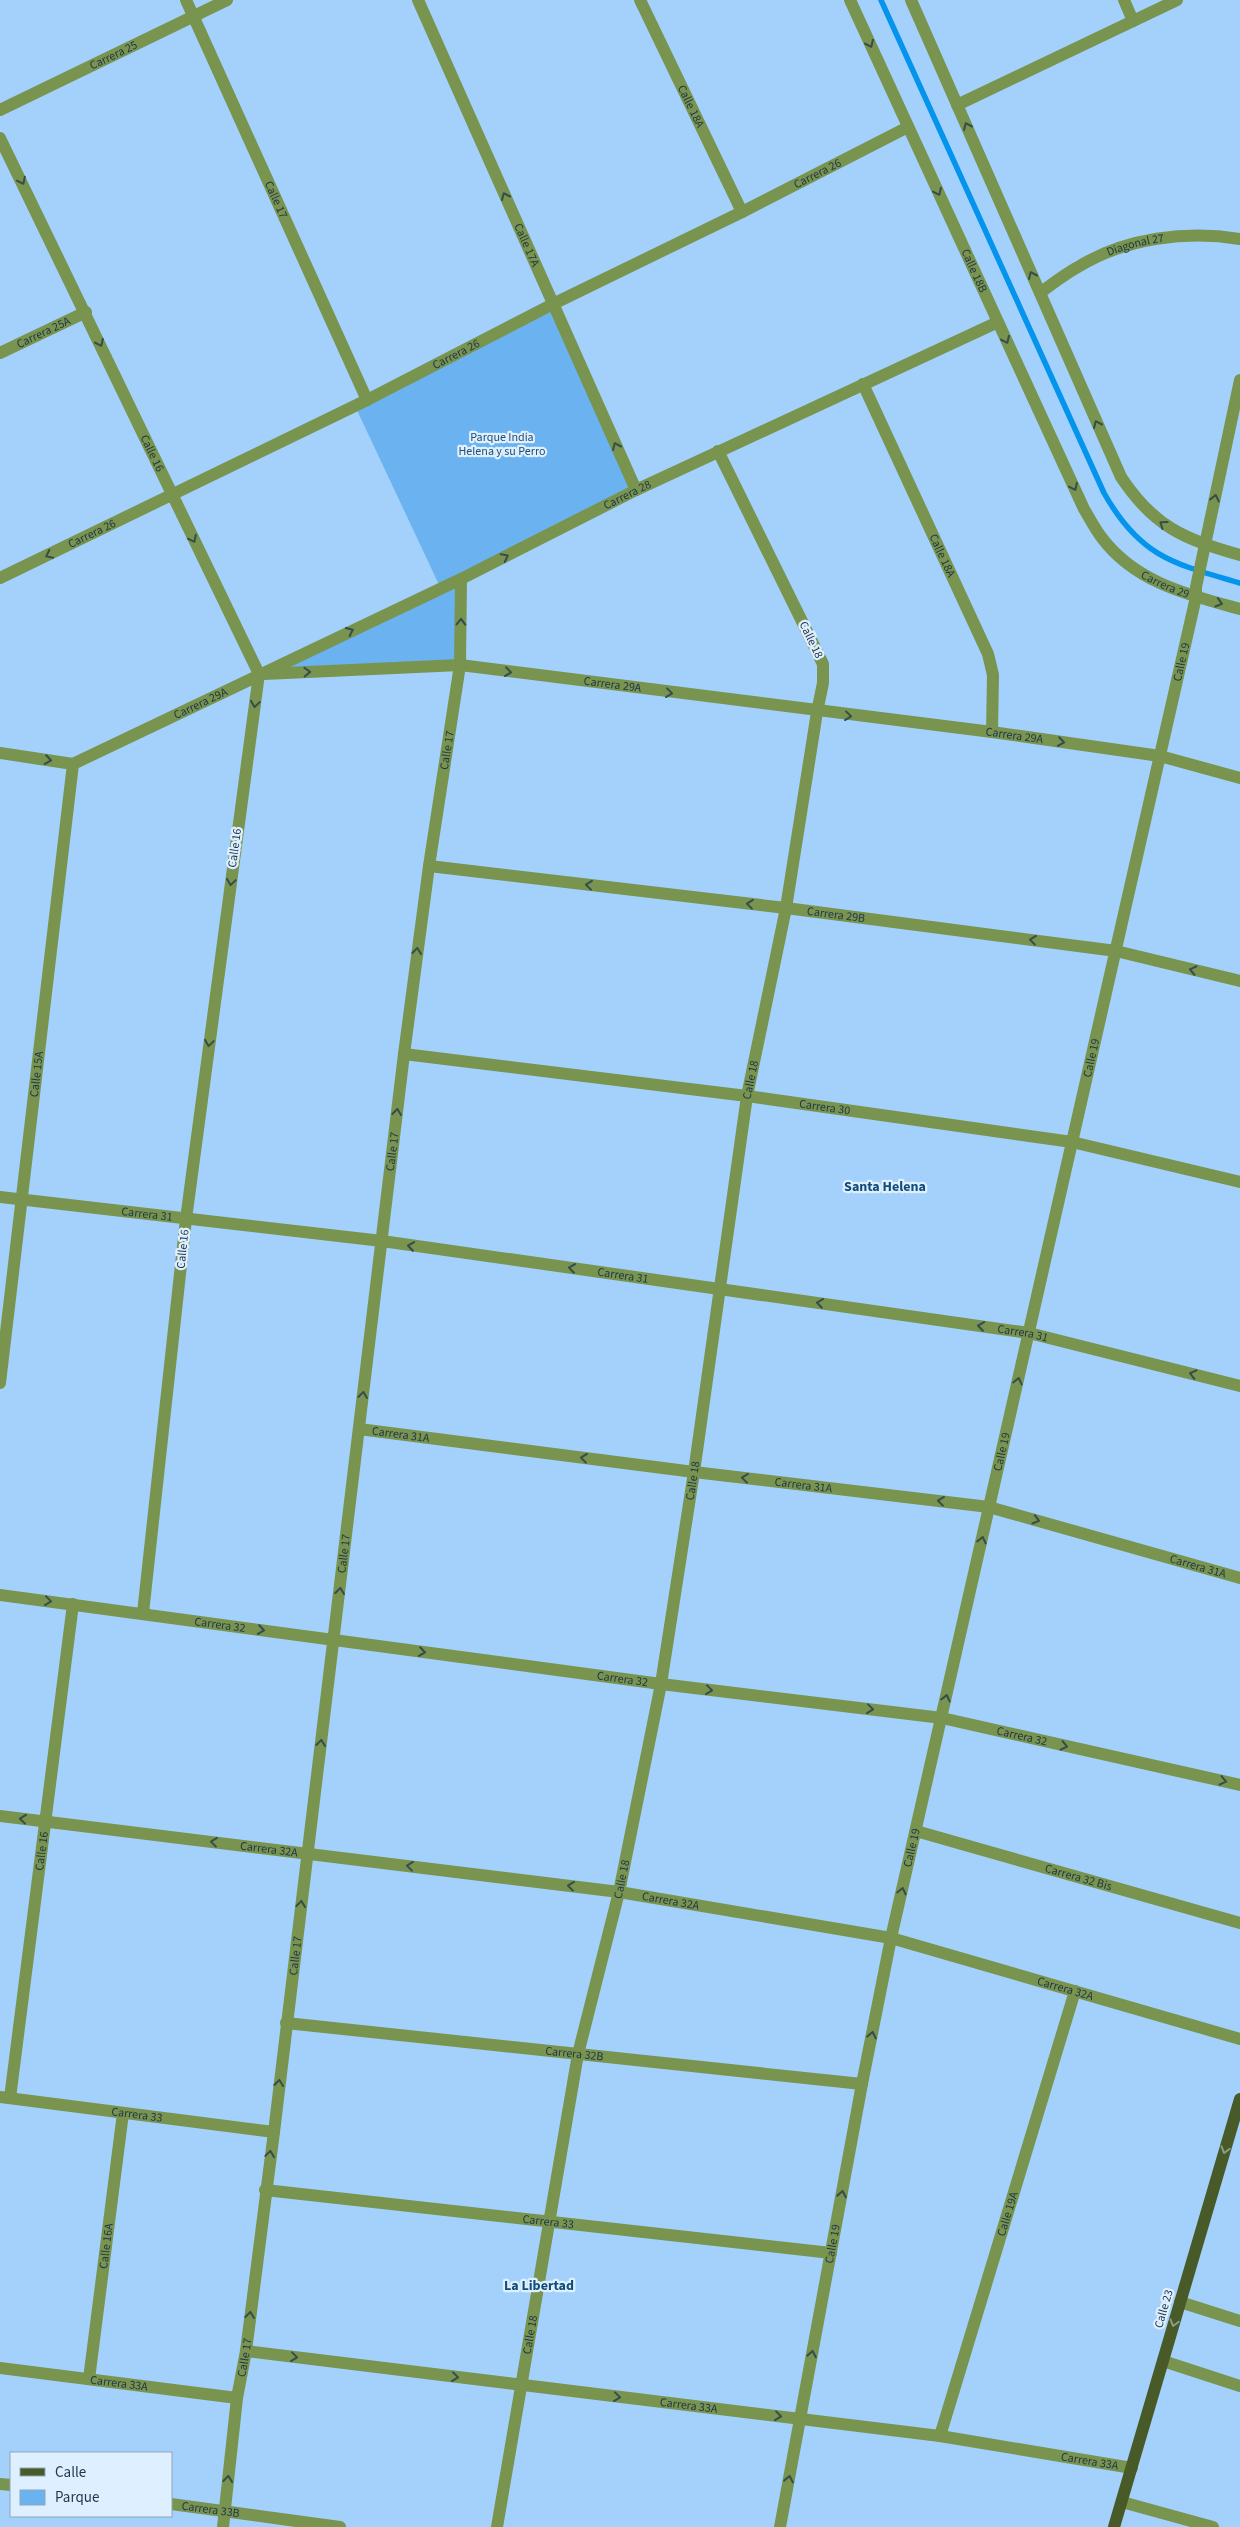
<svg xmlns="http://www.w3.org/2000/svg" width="1240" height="2527" font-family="'Source Sans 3',sans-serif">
	<rect width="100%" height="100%" fill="#a3d1fb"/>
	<path fill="#6bb3f0" d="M553,304L636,490L462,579L460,665L259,674L441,589L355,406Z"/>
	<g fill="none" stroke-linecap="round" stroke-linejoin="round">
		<path stroke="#0494ec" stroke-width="5.5" d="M881,0L1104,493C1140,557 1174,564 1240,583"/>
		<g stroke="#79944e" stroke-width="12">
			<path id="s1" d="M186,0L367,400"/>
			<path id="s2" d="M418,0L636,490"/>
			<path id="s3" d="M640,0L742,212"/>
			<path id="s4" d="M850,0L1084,509C1090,519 1095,529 1102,538C1136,583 1189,595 1240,609"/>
			<path d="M911,0L1121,477C1154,527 1184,539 1240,555"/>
			<path d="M1124,0L1133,21"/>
			<path d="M957,105L1177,0"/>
			<path id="s5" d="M0,110L227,0"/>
			<path id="s6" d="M0,138L259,674L186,1219L143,1613"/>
			<path id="s7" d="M1040,293C1052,284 1065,274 1078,267C1125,238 1187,230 1240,239"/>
			<path id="s8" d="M0,353L86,312"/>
			<path id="s9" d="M863,384L988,654L993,675L992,732"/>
			<path id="s10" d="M0,578L367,400L553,304L742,212L908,127"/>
			<path id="s11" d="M264,674L460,665L992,732L1160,756L1240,778"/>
			<path id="s12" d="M0,753L73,764L461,579L636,490L998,322"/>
			<path id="s13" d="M429,866L786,908L1116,951L1240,981"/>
			<path id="s14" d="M404,1054L747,1096L1072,1142L1240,1182"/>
			<path id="s15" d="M0,1197L382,1241L1029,1333L1240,1386"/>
			<path id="s16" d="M0,1383L73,764"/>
			<path id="s17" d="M359,1429L694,1472L989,1507L1240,1578"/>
			<path id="s18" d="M0,1595L661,1684L942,1718L1240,1785"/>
			<path id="s19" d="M0,1816L619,1892L891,1938L1240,2039"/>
			<path id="s20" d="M916,1831L1240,1923"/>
			<path id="s21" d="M286,2023L862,2084"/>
			<path id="s22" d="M0,2097L274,2132"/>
			<path id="s23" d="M10,2098L73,1604"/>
			<path id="s24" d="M265,2190L831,2253"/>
			<path d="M1180,2302L1240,2321"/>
			<path id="s25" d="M246,2351L940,2436L1132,2468"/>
			<path d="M1163,2361L1240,2386"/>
			<path id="s26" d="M0,2368L237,2398"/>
			<path id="s27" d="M89,2379L123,2113"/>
			<path id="s28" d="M940,2436L1075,1991"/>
			<path d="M0,2484L11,2485"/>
			<path d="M1122,2502L1213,2527"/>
			<path id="s29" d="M171,2504L340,2527"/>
			<path id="s30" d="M223,2527L237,2398L246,2351L274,2132L404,1054L429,866L460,665L461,579"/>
			<path id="s31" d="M497,2527L578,2054L619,1892L661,1684L694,1472L747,1096L786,908L817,712L823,683V664L718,451"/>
			<path id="s32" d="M780,2527L862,2084L891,1938L1196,597V587L1240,380"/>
		</g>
		<path stroke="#475a28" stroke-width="12" d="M1114,2527L1240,2099"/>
	</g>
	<defs><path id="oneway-chevron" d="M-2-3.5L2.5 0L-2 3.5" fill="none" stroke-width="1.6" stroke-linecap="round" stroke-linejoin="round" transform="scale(1.25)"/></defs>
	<g stroke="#354d4b">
		<use href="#oneway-chevron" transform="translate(870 44) rotate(65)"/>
		<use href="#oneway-chevron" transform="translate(967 126) rotate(-114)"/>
		<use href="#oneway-chevron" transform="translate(22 181) rotate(64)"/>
		<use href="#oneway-chevron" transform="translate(938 192) rotate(65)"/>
		<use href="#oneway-chevron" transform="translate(505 196) rotate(-114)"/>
		<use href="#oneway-chevron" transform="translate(1032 275) rotate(-114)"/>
		<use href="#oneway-chevron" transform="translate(1006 340) rotate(65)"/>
		<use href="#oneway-chevron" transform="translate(100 343) rotate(65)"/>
		<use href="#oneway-chevron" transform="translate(1097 424) rotate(-114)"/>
		<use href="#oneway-chevron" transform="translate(616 446) rotate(-114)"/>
		<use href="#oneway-chevron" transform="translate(1074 487) rotate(65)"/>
		<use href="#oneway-chevron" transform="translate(1215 498) rotate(-78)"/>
		<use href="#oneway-chevron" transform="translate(1163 524) rotate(-144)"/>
		<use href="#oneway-chevron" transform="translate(193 539) rotate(64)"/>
		<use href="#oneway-chevron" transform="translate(49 555) rotate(154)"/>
		<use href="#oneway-chevron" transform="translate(505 557) rotate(-27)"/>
		<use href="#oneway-chevron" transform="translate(1219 603) rotate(16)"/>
		<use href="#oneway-chevron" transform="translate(461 622) rotate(-89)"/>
		<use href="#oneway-chevron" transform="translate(350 631) rotate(-25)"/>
		<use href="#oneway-chevron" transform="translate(307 672) rotate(-2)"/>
		<use href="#oneway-chevron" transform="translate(508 672) rotate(7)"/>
		<use href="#oneway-chevron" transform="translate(669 693) rotate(7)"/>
		<use href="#oneway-chevron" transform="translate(255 704) rotate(98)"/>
		<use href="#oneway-chevron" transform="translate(848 716) rotate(7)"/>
		<use href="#oneway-chevron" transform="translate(1061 742) rotate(8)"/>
		<use href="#oneway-chevron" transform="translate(48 760) rotate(9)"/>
		<use href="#oneway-chevron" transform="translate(231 882) rotate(98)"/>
		<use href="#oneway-chevron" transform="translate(589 885) rotate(-173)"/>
		<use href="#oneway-chevron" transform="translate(750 904) rotate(-173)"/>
		<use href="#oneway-chevron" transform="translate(1033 940) rotate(-173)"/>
		<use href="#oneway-chevron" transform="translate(417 951) rotate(-83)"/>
		<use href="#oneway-chevron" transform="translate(1193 970) rotate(-167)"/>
		<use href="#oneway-chevron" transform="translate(209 1043) rotate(98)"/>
		<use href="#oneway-chevron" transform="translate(397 1112) rotate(-83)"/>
		<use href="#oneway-chevron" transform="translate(411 1246) rotate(-172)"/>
		<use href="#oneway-chevron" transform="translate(572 1268) rotate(-172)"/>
		<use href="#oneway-chevron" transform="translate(820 1303) rotate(-172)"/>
		<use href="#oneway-chevron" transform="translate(981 1326) rotate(-172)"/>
		<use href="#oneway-chevron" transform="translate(1193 1374) rotate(-166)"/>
		<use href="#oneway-chevron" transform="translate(1018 1381) rotate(-77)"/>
		<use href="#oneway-chevron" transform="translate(363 1395) rotate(-83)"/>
		<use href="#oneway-chevron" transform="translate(584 1458) rotate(-173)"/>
		<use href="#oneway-chevron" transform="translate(745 1478) rotate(-173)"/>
		<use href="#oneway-chevron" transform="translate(941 1501) rotate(-173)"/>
		<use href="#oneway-chevron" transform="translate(1036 1520) rotate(16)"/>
		<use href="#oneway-chevron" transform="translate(982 1540) rotate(-77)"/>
		<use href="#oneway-chevron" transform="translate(340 1591) rotate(-83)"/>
		<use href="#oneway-chevron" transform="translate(48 1601) rotate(7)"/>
		<use href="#oneway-chevron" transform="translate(261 1630) rotate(8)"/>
		<use href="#oneway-chevron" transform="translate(422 1652) rotate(8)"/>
		<use href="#oneway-chevron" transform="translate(709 1690) rotate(7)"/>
		<use href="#oneway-chevron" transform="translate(946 1698) rotate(-77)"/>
		<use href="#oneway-chevron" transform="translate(870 1709) rotate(7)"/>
		<use href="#oneway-chevron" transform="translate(321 1743) rotate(-83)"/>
		<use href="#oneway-chevron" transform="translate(1064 1746) rotate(13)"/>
		<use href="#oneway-chevron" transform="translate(1223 1781) rotate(13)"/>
		<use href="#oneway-chevron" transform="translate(23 1819) rotate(-174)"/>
		<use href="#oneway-chevron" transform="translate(214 1842) rotate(-173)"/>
		<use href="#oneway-chevron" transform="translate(410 1866) rotate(-173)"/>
		<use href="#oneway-chevron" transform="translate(571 1886) rotate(-173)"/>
		<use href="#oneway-chevron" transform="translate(902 1891) rotate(-77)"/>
		<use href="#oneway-chevron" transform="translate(301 1904) rotate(-83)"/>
		<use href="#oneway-chevron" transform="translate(872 2035) rotate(-79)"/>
		<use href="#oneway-chevron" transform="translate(279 2083) rotate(-83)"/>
		<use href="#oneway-chevron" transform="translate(270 2154) rotate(-82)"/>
		<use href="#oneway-chevron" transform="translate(842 2194) rotate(-80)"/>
		<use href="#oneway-chevron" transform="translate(250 2315) rotate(-83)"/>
		<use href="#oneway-chevron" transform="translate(812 2354) rotate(-80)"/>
		<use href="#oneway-chevron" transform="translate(294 2357) rotate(7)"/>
		<use href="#oneway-chevron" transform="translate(455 2377) rotate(7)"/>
		<use href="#oneway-chevron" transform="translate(617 2397) rotate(7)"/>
		<use href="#oneway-chevron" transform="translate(778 2416) rotate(7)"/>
		<use href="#oneway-chevron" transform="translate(228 2479) rotate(-84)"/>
		<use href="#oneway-chevron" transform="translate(789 2479) rotate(-79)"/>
	</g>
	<g stroke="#8b9d89">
		<use href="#oneway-chevron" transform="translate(1225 2150) rotate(106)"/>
		<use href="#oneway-chevron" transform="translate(1174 2323) rotate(106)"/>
	</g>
	<g text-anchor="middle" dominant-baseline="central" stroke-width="4.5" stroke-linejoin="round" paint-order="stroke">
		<g font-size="12" fill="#1e354a" stroke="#deefff">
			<text stroke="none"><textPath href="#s5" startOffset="126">Carrera 25</textPath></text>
			<text stroke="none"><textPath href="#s3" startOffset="118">Calle 18A</textPath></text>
			<text stroke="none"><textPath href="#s10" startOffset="912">Carrera 26</textPath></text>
			<text stroke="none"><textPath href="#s1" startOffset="219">Calle 17</textPath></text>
			<text stroke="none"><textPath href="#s2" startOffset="268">Calle 17A</textPath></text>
			<text stroke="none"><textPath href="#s7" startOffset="108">Diagonal 27</textPath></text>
			<text stroke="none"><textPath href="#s4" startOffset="298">Calle 18B</textPath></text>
			<text stroke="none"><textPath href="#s8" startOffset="48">Carrera 25A</textPath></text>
			<text stroke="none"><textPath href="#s10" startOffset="508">Carrera 26</textPath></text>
			<text stroke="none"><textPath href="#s6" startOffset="350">Calle 16</textPath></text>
			<text stroke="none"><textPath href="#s12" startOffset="690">Carrera 28</textPath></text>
			<text stroke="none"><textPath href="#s10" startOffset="102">Carrera 26</textPath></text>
			<text stroke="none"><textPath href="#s9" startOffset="189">Calle 18A</textPath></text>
			<text stroke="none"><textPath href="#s4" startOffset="674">Carrera 29</textPath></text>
			<text transform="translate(811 640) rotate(64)">Calle 18</text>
			<text stroke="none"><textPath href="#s32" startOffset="1908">Calle 19</textPath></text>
			<text stroke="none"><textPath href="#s11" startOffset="350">Carrera 29A</textPath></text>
			<text stroke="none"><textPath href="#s12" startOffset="215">Carrera 29A</textPath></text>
			<text stroke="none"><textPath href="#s11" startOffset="755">Carrera 29A</textPath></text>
			<text stroke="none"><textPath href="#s30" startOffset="1791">Calle 17</textPath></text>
			<text transform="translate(235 848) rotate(-82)">Calle 16</text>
			<text stroke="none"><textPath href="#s13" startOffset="410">Carrera 29B</textPath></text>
			<text stroke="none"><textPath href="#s32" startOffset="1502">Calle 19</textPath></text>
			<text stroke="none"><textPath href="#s16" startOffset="311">Calle 15A</textPath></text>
			<text stroke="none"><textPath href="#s31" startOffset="1470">Calle 18</textPath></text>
			<text stroke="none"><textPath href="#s14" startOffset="424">Carrera 30</textPath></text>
			<text stroke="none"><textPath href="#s30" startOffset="1386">Calle 17</textPath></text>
			<text stroke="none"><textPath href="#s15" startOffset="148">Carrera 31</textPath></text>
			<text transform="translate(183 1249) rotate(-84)">Calle 16</text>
			<text stroke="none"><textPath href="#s15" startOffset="628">Carrera 31</textPath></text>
			<text stroke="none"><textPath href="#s15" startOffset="1032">Carrera 31</textPath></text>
			<text stroke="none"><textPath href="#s17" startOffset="42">Carrera 31A</textPath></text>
			<text stroke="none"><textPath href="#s32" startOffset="1098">Calle 19</textPath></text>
			<text stroke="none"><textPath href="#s31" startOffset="1065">Calle 18</textPath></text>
			<text stroke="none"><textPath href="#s17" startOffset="448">Carrera 31A</textPath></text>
			<text stroke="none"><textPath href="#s30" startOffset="981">Calle 17</textPath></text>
			<text stroke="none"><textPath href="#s17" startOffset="852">Carrera 31A</textPath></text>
			<text stroke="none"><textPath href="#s18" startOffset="222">Carrera 32</textPath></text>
			<text stroke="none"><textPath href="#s18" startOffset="628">Carrera 32</textPath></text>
			<text stroke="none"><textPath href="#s18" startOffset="1032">Carrera 32</textPath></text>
			<text stroke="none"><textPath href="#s32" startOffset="692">Calle 19</textPath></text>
			<text stroke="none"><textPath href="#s19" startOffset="271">Carrera 32A</textPath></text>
			<text stroke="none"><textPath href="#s23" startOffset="249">Calle 16</textPath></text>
			<text stroke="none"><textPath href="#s20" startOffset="169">Carrera 32 Bis</textPath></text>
			<text stroke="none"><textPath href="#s31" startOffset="660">Calle 18</textPath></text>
			<text stroke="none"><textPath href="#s19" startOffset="676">Carrera 32A</textPath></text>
			<text stroke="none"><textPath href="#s30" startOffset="576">Calle 17</textPath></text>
			<text stroke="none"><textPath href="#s19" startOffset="1081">Carrera 32A</textPath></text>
			<text stroke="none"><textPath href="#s21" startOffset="290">Carrera 32B</textPath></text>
			<text stroke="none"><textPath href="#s22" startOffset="138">Carrera 33</textPath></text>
			<text stroke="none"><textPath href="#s28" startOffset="232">Calle 19A</textPath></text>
			<text stroke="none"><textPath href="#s24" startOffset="285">Carrera 33</textPath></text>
			<text stroke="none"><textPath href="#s32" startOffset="288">Calle 19</textPath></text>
			<text stroke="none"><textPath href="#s27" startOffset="134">Calle 16A</textPath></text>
			<text transform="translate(1164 2309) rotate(-74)">Calle 23</text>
			<text stroke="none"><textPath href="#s31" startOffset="195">Calle 18</textPath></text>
			<text stroke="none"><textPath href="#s30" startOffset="171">Calle 17</textPath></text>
			<text stroke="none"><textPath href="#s26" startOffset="120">Carrera 33A</textPath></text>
			<text stroke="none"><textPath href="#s25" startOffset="446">Carrera 33A</textPath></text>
			<text stroke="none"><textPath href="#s25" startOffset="851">Carrera 33A</textPath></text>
			<text stroke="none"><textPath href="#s29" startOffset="40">Carrera 33B</textPath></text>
		</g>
		<g font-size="12" fill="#224e73" stroke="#deefff">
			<text x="502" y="437">Parque India<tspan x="502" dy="14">Helena y su Perro</tspan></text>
		</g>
		<g font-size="14" font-weight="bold" fill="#114d79" stroke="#deefff">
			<text x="885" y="1187">Santa Helena</text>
			<text x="539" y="2286">La Libertad</text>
		</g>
	</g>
	<rect x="10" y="2452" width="162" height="65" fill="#deefff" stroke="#91a5b7"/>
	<rect x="20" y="2468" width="25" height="8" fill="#475a28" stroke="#91a5b7"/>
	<text x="55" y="2477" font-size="15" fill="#1e354a">Calle</text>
	<rect x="20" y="2490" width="25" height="15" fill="#6bb3f0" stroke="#91a5b7"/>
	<text x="55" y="2502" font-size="15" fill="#1e354a">Parque</text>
</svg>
